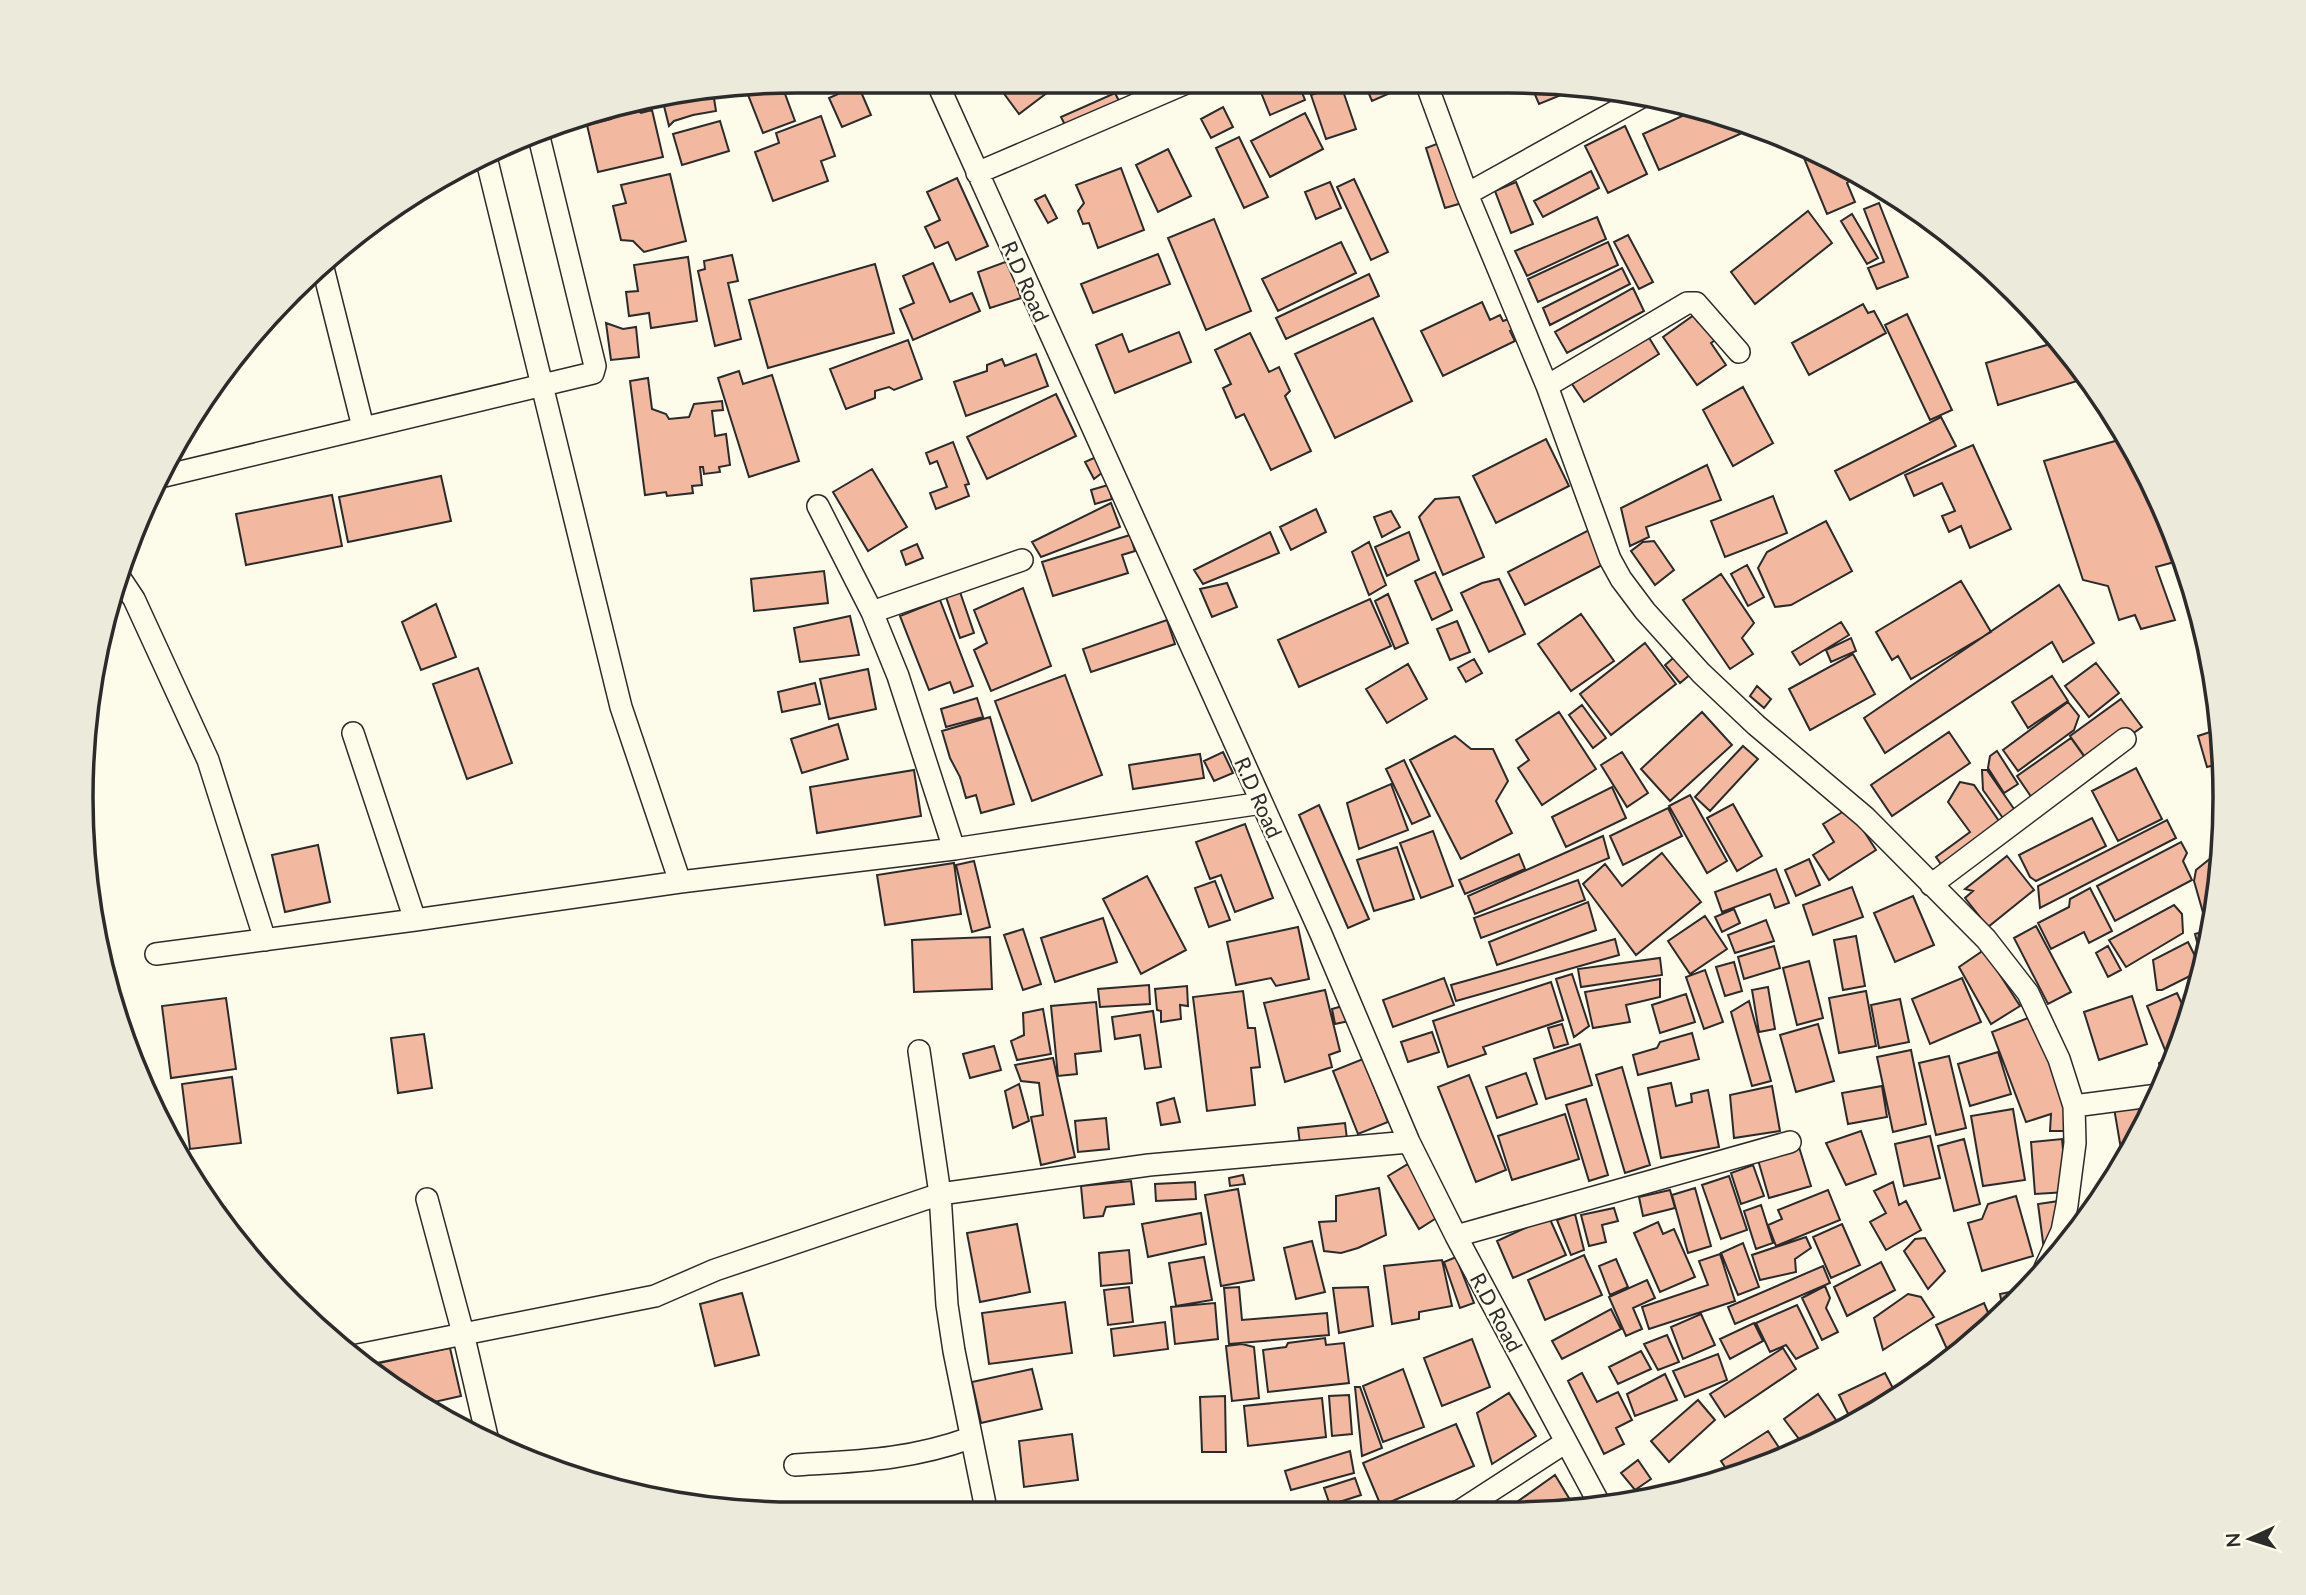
<svg xmlns="http://www.w3.org/2000/svg" width="2306" height="1595" font-family="Lato,sans-serif">
	<rect width="100%" height="100%" fill="#fdfbea"/>
	<path fill="#f2b8a0" stroke="#2b2b2b" stroke-width="2" d="M1017,80H1064L1019,114L1002,91Z
		M1256,80H1297L1305,100L1270,115Z
		M1363,80H1401L1404,87L1372,101Z
		M781,83L795,121L763,133L745,87Z
		M1530,83L1569,86L1571,91L1539,104Z
		M858,85L871,115L842,127L829,98Z
		M1341,85L1356,129L1326,139L1311,95Z
		M713,92L716,111L693,115L674,121L669,126L662,98Z
		M1115,93L1121,105L1067,129L1061,117Z
		M626,105L627,112L637,110L641,113L652,110L663,157L598,172L587,125L611,119L609,109Z
		M1223,107L1233,127L1211,138L1201,119Z
		M1695,110L1736,124L1740,134L1659,170L1643,134Z
		M1305,113L1323,149L1270,177L1251,141Z
		M821,116L835,156L821,161L828,181L773,201L755,152L779,143L776,133Z
		M720,121L729,151L682,165L673,134Z
		M1625,126L1647,174L1608,193L1585,146Z
		M529,136L531,144L485,153Z
		M1239,137L1268,197L1244,208L1216,148Z
		M1442,142L1462,203L1445,208L1426,148Z
		M1799,146L1826,155L1857,174L1847,183L1855,202L1827,214Z
		M1168,149L1191,196L1158,212L1136,165Z
		M1121,168L1144,230L1098,248L1089,223L1083,224L1078,211L1084,203L1076,185Z
		M1591,171L1599,188L1543,217L1534,201Z
		M670,174L686,241L644,252L633,241L621,240L613,206L626,203L621,185Z
		M957,178L988,246L956,260L948,242L935,248L925,227L940,220L927,192Z
		M1354,179L1388,252L1371,260L1337,187Z
		M1330,182L1341,208L1316,219L1305,192Z
		M1516,182L1533,224L1511,233L1495,191Z
		M1045,195L1057,218L1048,223L1035,200Z
		M1879,203L1908,277L1877,289L1868,268L1884,262L1864,209Z
		M1808,211L1832,243L1755,304L1731,272Z
		M1852,214L1878,258L1867,264L1841,221Z
		M1597,217L1606,239L1527,276L1515,251Z
		M1214,219L1251,311L1206,330L1168,238Z
		M1628,235L1653,282L1639,289L1614,242Z
		M1341,242L1356,273L1278,311L1262,279Z
		M1608,242L1618,265L1538,302L1528,279Z
		M1158,254L1170,284L1093,313L1081,284Z
		M732,255L738,281L728,283L741,339L715,346L698,271L705,269L704,261Z
		M688,257L697,321L651,328L649,313L629,316L626,292L638,291L634,265Z
		M1008,261L1021,298L990,308L978,272Z
		M933,263L950,302L972,293L980,311L913,340L900,309L914,303L903,276Z
		M875,264L894,333L768,368L749,300Z
		M1622,268L1630,284L1550,325L1543,308Z
		M1369,274L1379,296L1286,339L1276,318Z
		M1633,288L1644,311L1567,353L1555,332Z
		M1482,302L1490,320L1500,315L1503,321L1509,319L1514,329L1510,331L1515,341L1443,376L1421,331Z
		M1863,304L1868,313L1874,311L1886,333L1809,375L1792,343Z
		M1907,314L1952,410L1930,420L1885,325Z
		M1694,315L1698,322L1706,316L1720,337L1711,343L1726,365L1697,385L1663,337Z
		M1373,318L1412,401L1335,438L1295,354Z
		M606,323L623,329L636,327L639,357L611,360Z
		M1179,332L1191,362L1115,393L1096,345L1122,334L1129,352Z
		M1250,333L1269,372L1279,367L1290,391L1285,396L1311,451L1271,470L1244,414L1236,418L1223,388L1231,384L1215,350Z
		M1648,336L1659,354L1584,402L1572,384Z
		M908,340L922,379L894,390L889,387L875,391V398L846,409L830,369Z
		M2057,342L2087,378L1998,405L1986,363Z
		M1036,354L1048,386L966,416L954,382L987,371V365L1002,359L1005,366Z
		M739,371L743,384L772,375L799,461L749,477L718,378Z
		M648,378L652,409L666,414L669,419L689,417L694,404L722,401L723,410L712,411L715,436L726,434L730,465L719,467L720,472L704,474L703,467H700L702,485L692,486L693,493L667,496L666,492L645,495L630,381Z
		M1743,387L1773,443L1733,466L1703,410Z
		M1056,394L1076,436L987,479L967,437Z
		M1941,417L1956,446L1850,500L1835,471Z
		M2126,438L2171,523L2182,560L2156,567L2175,620L2141,629L2135,615L2119,620L2108,586L2083,580L2044,461Z
		M1546,439L1569,486L1496,523L1473,476Z
		M953,442L969,484L965,485L969,496L936,509L930,493L947,487L937,461L930,464L926,453Z
		M1973,445L2011,529L1970,548L1961,526L1949,532L1942,516L1955,511L1942,483L1914,496L1905,475Z
		M1096,457L1103,472L1094,479L1085,462Z
		M1707,465L1721,500L1646,527L1649,537L1630,546L1621,508Z
		M872,469L907,527L868,551L833,492Z
		M441,476L451,521L348,542L339,497Z
		M1108,485L1112,499L1095,504L1091,490Z
		M332,495L342,546L246,565L236,514Z
		M1773,496L1787,533L1725,557L1711,521Z
		M1459,497L1484,557L1443,575L1419,517L1435,499Z
		M1111,503L1120,527L1041,557L1032,542Z
		M1316,509L1326,532L1291,550L1280,527Z
		M1391,511L1400,527L1382,537L1374,517Z
		M1826,521L1852,571L1791,605L1775,607L1758,568L1767,552Z
		M1589,530L1606,563L1525,605L1508,572Z
		M1270,532L1279,553L1203,584L1194,570Z
		M1409,532L1419,560L1387,576L1375,547Z
		M1130,535L1135,551L1122,555L1128,573L1053,596L1042,562Z
		M1654,541L1674,570L1655,585L1631,551L1643,542Z
		M1369,542L1386,585L1369,595L1352,552Z
		M917,544L923,558L906,565L901,551Z
		M1747,565L1764,597L1748,606L1731,574Z
		M824,571L828,603L754,611L751,579Z
		M1435,572L1452,610L1432,620L1415,581Z
		M1721,574L1754,623L1742,638L1753,654L1730,669L1683,600Z
		M1499,579L1525,634L1489,652L1461,593L1482,583Z
		M1961,581L1991,632L1911,679L1898,656L1892,660L1876,632Z
		M1227,583L1237,607L1212,617L1200,589Z
		M2059,585L2094,643L2063,662L2052,642L1885,753L1864,718Z
		M1023,588L1051,666L991,691L974,650L987,643L974,610Z
		M959,589L974,633L960,638L945,594Z
		M1388,594L1408,643L1395,649L1375,601Z
		M1370,599L1391,646L1299,687L1278,640Z
		M940,600L973,686L954,693L950,682L929,690L900,616Z
		M436,604L456,657L421,670L402,622Z
		M1581,614L1614,661L1571,691L1538,644Z
		M850,616L859,655L800,662L794,628Z
		M1167,620L1175,644L1091,672L1083,649Z
		M1457,621L1470,652L1450,660L1437,629Z
		M1841,622L1849,635L1800,665L1792,652Z
		M1851,638L1856,651L1831,662L1826,650Z
		M1645,643L1676,684L1611,735L1580,694Z
		M1678,654L1692,673L1680,683L1665,665Z
		M1853,654L1875,694L1810,730L1789,689Z
		M1474,659L1482,673L1466,682L1458,668Z
		M2096,663L2119,693L2089,717L2065,686Z
		M1408,664L1427,699L1387,723L1366,689Z
		M478,668L512,763L467,779L433,684Z
		M868,669L876,709L829,719L820,679Z
		M1065,675L1102,775L1032,801L995,701Z
		M2052,676L2068,701L2028,728L2012,702Z
		M815,683L820,704L782,712L778,692Z
		M1757,686L1771,699L1764,708L1750,696Z
		M977,698L983,717L946,727L941,709Z
		M2121,699L2142,727L2090,764L2070,736Z
		M2068,702L2079,716L2074,730L2018,771L2003,750Z
		M1582,705L1606,738L1593,748L1569,715Z
		M1559,712L1596,769L1542,805L1518,768L1529,760L1516,740Z
		M1702,712L1732,745L1670,801L1641,769Z
		M990,717L1014,804L981,813L976,795L966,798L960,777L950,758L942,731Z
		M838,724L848,759L802,773L791,739Z
		M2219,729L2222,763L2207,767L2198,736Z
		M1949,732L1970,763L1892,816L1871,785Z
		M1455,736L1471,749H1493L1508,781L1496,801L1512,833L1461,859L1410,760Z
		M2071,738L2091,766L2036,804L2017,776Z
		M1743,746L1758,759L1710,811L1695,797Z
		M1997,751L2018,784L2004,793L1988,768L1990,756Z
		M1223,752L1233,773L1214,781L1204,761Z
		M1622,752L1648,793L1627,807L1601,765Z
		M1200,754L1204,778L1133,789L1129,765Z
		M1404,760L1430,816L1412,824L1386,769Z
		M2136,768L2162,819L2118,841L2092,791Z
		M914,770L921,816L817,833L810,787Z
		M1982,770H1987L2021,819L2010,828L1983,790Z
		M1960,782L1974,785L2008,834L1949,876L1936,857L1970,832L1948,802Z
		M1391,784L1408,830L1359,849L1347,803Z
		M1612,787L1626,818L1566,847L1552,817Z
		M1690,795L1727,861L1707,873L1669,806Z
		M1733,804L1762,856L1737,871L1707,818Z
		M1319,805L1369,919L1348,928L1299,815Z
		M1668,808L1682,836L1623,865L1610,836Z
		M1849,808L1876,850L1829,880L1813,855L1834,842L1823,824Z
		M2092,818L2106,846L2036,881L2030,877L2019,855Z
		M2167,820L2176,838L2040,908L2038,886Z
		M1245,824L1273,898L1235,912L1221,875L1210,879L1196,842Z
		M1433,831L1453,886L1421,898L1400,843Z
		M1603,836L1609,858L1475,914L1468,896Z
		M2181,842L2187,853L2183,861L2192,880L2115,921L2097,886Z
		M318,845L330,902L285,912L272,855Z
		M1397,847L1414,899L1374,911L1357,860Z
		M1662,853L1701,902L1636,955L1583,884L1605,864L1622,886Z
		M2217,853H2220L2213,921L2206,923L2194,881L2196,870Z
		M1519,854L1525,869L1465,894L1459,880Z
		M2007,856L2034,890L1988,927L1965,898L1973,891L1965,889Z
		M1809,859L1820,885L1796,896L1785,870Z
		M974,861L990,927L972,932L956,865Z
		M954,863L961,914L885,925L877,875Z
		M1776,869L1789,903L1775,908L1770,894L1722,912L1715,892Z
		M1147,876L1186,950L1141,974L1103,899Z
		M1578,880L1585,900L1481,938L1474,918Z
		M1215,881L1230,920L1209,927L1195,888Z
		M1852,887L1863,917L1813,935L1803,905Z
		M2090,888L2112,931L2089,943L2084,932L2051,949L2038,923L2069,907L2070,899Z
		M1913,896L1934,945L1895,962L1874,913Z
		M1588,902L1596,930L1497,965L1489,942Z
		M2174,905L2182,914L2183,933L2126,967L2109,940Z
		M1734,909L1740,923L1722,932L1715,917Z
		M1705,916L1727,949L1690,974L1668,941Z
		M1103,918L1117,962L1055,982L1041,938Z
		M1766,920L1774,941L1735,953L1728,935Z
		M2036,926L2071,992L2048,1004L2014,938Z
		M1298,927L1309,979L1276,986L1271,978L1236,985L1227,942Z
		M1023,929L1041,984L1023,990L1004,935Z
		M2212,929V938L2203,965L2195,934Z
		M1856,936L1865,986L1843,990L1834,940Z
		M990,937L992,989L914,992L912,940Z
		M1615,939L1619,955L1456,1001L1451,985Z
		M2188,942L2202,970L2162,990H2157L2153,960Z
		M1774,946L1780,968L1744,979L1738,957Z
		M2108,946L2121,970L2108,977L2096,953Z
		M1984,950L2020,1006L1991,1024L1959,967Z
		M1660,958L1662,975L1581,987L1578,969Z
		M1809,961L1823,1018L1797,1025L1783,968Z
		M1734,962L1742,991L1725,996L1716,967Z
		M1705,970L1723,1022L1704,1029L1686,977Z
		M1572,974L1589,1026L1574,1037L1556,979Z
		M1444,978L1454,1005L1393,1027L1383,1000Z
		M1962,978L1981,1022L1930,1044L1912,999Z
		M1660,979V997L1626,1005L1630,1022L1593,1028L1585,992Z
		M1551,982L1563,1020L1483,1047L1486,1054L1448,1067L1433,1021Z
		M1149,985L1150,1004L1100,1007L1098,989Z
		M1187,986L1188,1006L1180,1005L1181,1019L1161,1022V1011L1157,1010L1155,989Z
		M1768,987L1775,1029L1759,1032L1752,990Z
		M1325,990L1340,1051L1329,1055L1332,1067L1285,1082L1264,1003Z
		M1243,991L1248,1028H1255L1260,1067L1251,1068L1255,1105L1207,1111L1193,997Z
		M1866,991L1876,1046L1839,1053L1829,998Z
		M2177,993L2188,1017L2179,1044L2165,1050L2147,1006Z
		M1686,994L1695,1022L1660,1033L1652,1005Z
		M2132,996L2147,1044L2099,1060L2084,1012Z
		M226,998L236,1069L171,1078L162,1006Z
		M1900,999L1909,1042L1879,1048L1871,1005Z
		M1749,1001L1771,1081L1752,1086L1731,1012Z
		M1096,1002L1101,1051L1075,1054L1077,1074L1058,1076L1051,1006Z
		M1346,1005L1349,1021L1335,1024L1332,1009Z
		M1043,1009L1051,1054L1017,1060L1011,1041L1024,1035L1023,1013Z
		M1153,1011L1161,1067L1145,1069L1140,1035L1115,1039L1112,1017Z
		M2033,1016L2077,1131H2050L2051,1114L2026,1122L1992,1032Z
		M1562,1024L1568,1044L1554,1048L1548,1028Z
		M1818,1024L1834,1081L1796,1092L1780,1035Z
		M1432,1032L1439,1052L1408,1062L1401,1042Z
		M1692,1033L1699,1059L1638,1075L1633,1055L1657,1048L1660,1042Z
		M424,1034L432,1088L398,1093L391,1038Z
		M1580,1044L1592,1085L1546,1099L1534,1059Z
		M994,1046L1001,1070L970,1078L963,1054Z
		M1911,1050L1926,1124L1893,1132L1877,1057Z
		M1998,1052L2011,1094L1970,1106L1958,1064Z
		M2176,1055L2171,1072L2163,1086L2159,1063Z
		M1949,1056L1966,1128L1936,1135L1919,1063Z
		M1053,1058L1075,1157L1041,1165L1031,1117L1043,1115L1039,1083L1021,1081L1015,1065Z
		M1363,1059L1388,1122L1358,1134L1333,1071Z
		M1622,1067L1650,1165L1625,1173L1596,1075Z
		M1526,1073L1537,1104L1497,1118L1486,1087Z
		M1469,1075L1506,1170L1476,1182L1438,1087Z
		M232,1077L241,1143L190,1149L182,1084Z
		M1671,1083L1676,1106L1692,1102L1691,1094L1708,1090L1719,1147L1661,1158L1648,1088Z
		M1019,1084L1029,1121L1013,1128L1005,1091Z
		M1772,1086L1780,1131L1734,1138L1730,1095Z
		M1882,1086L1887,1117L1848,1124L1842,1093Z
		M1174,1098L1180,1122L1161,1125L1157,1103Z
		M1586,1099L1608,1175L1589,1181L1566,1105Z
		M2152,1107L2123,1161L2114,1108Z
		M2013,1109L2025,1180L1983,1186L1971,1116Z
		M1565,1114L1579,1159L1512,1180L1498,1136Z
		M1106,1118L1109,1149L1078,1152L1075,1121Z
		M1345,1123L1347,1139L1300,1144L1298,1128Z
		M1861,1131L1876,1174L1846,1185L1826,1143Z
		M1930,1136L1940,1178L1904,1186L1895,1144Z
		M1964,1139L1980,1204L1954,1211L1938,1146Z
		M2062,1139L2067,1192L2035,1194L2031,1142Z
		M1799,1147L1811,1186L1769,1198L1758,1160Z
		M1408,1164L1438,1217L1419,1229L1388,1176Z
		M1753,1165L1764,1196L1741,1204L1731,1173Z
		M1243,1175L1245,1184L1230,1186L1229,1178Z
		M1729,1176L1747,1230L1721,1239L1702,1185Z
		M1131,1181L1134,1204L1106,1207L1103,1216L1084,1218L1081,1186Z
		M1195,1182L1196,1199L1156,1201L1155,1184Z
		M1893,1182L1899,1205L1906,1201L1921,1230L1886,1250L1870,1222L1886,1213L1874,1191Z
		M1379,1188L1386,1235L1358,1248L1341,1253L1324,1251L1319,1222L1336,1221V1196Z
		M1695,1188L1711,1246L1688,1253L1672,1195Z
		M1238,1189L1254,1280L1221,1286L1205,1195Z
		M1670,1190L1675,1208L1643,1216L1639,1197Z
		M1828,1190L1840,1220L1776,1246L1768,1225L1782,1219L1778,1210Z
		M2016,1196L2033,1256L1982,1271L1968,1223L1982,1219L1988,1204Z
		M2059,1201L2065,1244L2044,1250L2038,1204Z
		M1761,1205L1773,1243L1756,1249L1744,1211Z
		M1614,1208L1618,1221L1602,1225L1606,1242L1589,1246L1581,1215Z
		M1201,1213L1206,1244L1148,1257L1142,1224Z
		M1575,1214L1584,1250L1571,1255L1557,1220Z
		M1549,1217L1566,1255L1513,1278L1497,1241Z
		M1658,1222L1663,1234L1674,1229L1695,1277L1660,1292L1634,1233Z
		M1017,1224L1030,1292L980,1302L967,1233Z
		M1842,1224L1860,1265L1831,1278L1813,1237Z
		M1806,1237L1811,1248L1795,1259L1796,1272L1760,1280L1752,1255Z
		M1925,1238L1945,1271L1928,1289L1904,1251L1915,1239Z
		M1312,1241L1325,1292L1296,1299L1284,1248Z
		M1743,1243L1759,1287L1738,1295L1721,1253Z
		M1129,1250L1132,1283L1101,1286L1099,1253Z
		M1720,1254L1735,1301L1649,1329L1642,1307L1708,1285L1699,1261Z
		M1584,1255L1602,1295L1545,1320L1528,1280Z
		M1204,1257L1212,1300L1176,1306L1169,1263Z
		M1456,1257L1474,1303L1460,1308L1444,1262Z
		M1616,1259L1628,1287L1610,1295L1599,1266Z
		M1442,1260L1452,1306L1419,1312V1319L1392,1324L1384,1266Z
		M1881,1262L1895,1290L1847,1316L1834,1287Z
		M1823,1266L1830,1283L1735,1324L1728,1307Z
		M1647,1280L1655,1298L1633,1308L1642,1329L1626,1336L1609,1297Z
		M1825,1286L1830,1298L1826,1308L1838,1332L1822,1340L1802,1298Z
		M1129,1287L1133,1322L1108,1325L1104,1290Z
		M1239,1287L1242,1320L1327,1313L1329,1335L1229,1344L1224,1288Z
		M1368,1287L1373,1326L1339,1333L1333,1288Z
		M2029,1288L2015,1305L2004,1315L2000,1294Z
		M742,1293L759,1355L715,1366L700,1304Z
		M1908,1294L1921,1297L1934,1317L1883,1350L1874,1318Z
		M1065,1302L1072,1353L989,1364L982,1313Z
		M1215,1303L1218,1339L1175,1344L1171,1307Z
		M1984,1303L1993,1324L1952,1360L1936,1325Z
		M1797,1305L1818,1348L1796,1359L1786,1345L1770,1352L1756,1323Z
		M1611,1309L1621,1329L1562,1359L1552,1341Z
		M1701,1314L1715,1345L1683,1359L1671,1327Z
		M1165,1322L1168,1349L1114,1356L1111,1329Z
		M1754,1323L1763,1341L1730,1359L1720,1339Z
		M1667,1335L1679,1362L1658,1370L1644,1344Z
		M1325,1338L1326,1345L1344,1343L1349,1383L1268,1392L1263,1350L1286,1347L1288,1343Z
		M1472,1339L1490,1387L1442,1406L1424,1358Z
		M1242,1344L1254,1347L1259,1398L1232,1401L1226,1346Z
		M450,1348L461,1396L421,1405L399,1393L365,1366Z
		M1783,1348L1796,1369L1725,1417L1710,1394Z
		M1641,1351L1651,1369L1618,1384L1609,1367Z
		M1718,1354L1727,1380L1685,1397L1673,1371Z
		M1032,1369L1042,1409L981,1423L972,1382Z
		M1403,1369L1424,1427L1383,1442L1363,1386Z
		M1582,1373L1597,1402L1618,1392L1632,1420L1616,1428L1624,1444L1604,1454L1568,1381Z
		M1885,1373L1897,1396L1853,1424L1839,1395Z
		M1665,1374L1677,1400L1635,1416L1627,1394Z
		M1355,1387H1360L1382,1448L1362,1456Z
		M1509,1393L1536,1436L1492,1464L1477,1413Z
		M1818,1394L1843,1430L1826,1440L1805,1447L1784,1419Z
		M1349,1395L1352,1434L1332,1436L1329,1396Z
		M1225,1396L1226,1452H1202L1200,1397Z
		M1322,1398L1326,1437L1248,1446L1244,1406Z
		M1698,1400L1715,1420L1669,1462L1651,1441Z
		M1456,1424L1474,1466L1381,1506L1363,1463Z
		M1768,1431L1784,1455L1729,1473L1721,1461Z
		M1072,1434L1078,1480L1024,1487L1019,1441Z
		M1350,1451L1354,1473L1291,1490L1285,1471Z
		M1638,1460L1651,1479L1635,1490L1621,1473Z
		M1555,1475L1575,1508L1500,1514Z
		M1355,1478L1361,1495L1330,1505L1324,1488Z"/>
	<g fill="none" stroke-linecap="round" stroke-linejoin="round">
		<g stroke="#2b2b2b" stroke-width="24">
			<path id="minor" d="M936,80L1321,934L1409,1142L1456,1236L1600,1505
				M1425,80L1467,194L1547,386L1610,559L1621,579L1645,611L1701,673L1756,725L1865,817L1986,939L2028,993L2059,1059L2074,1106L2075,1143L2067,1205L2062,1231L2045,1268
				M485,153L621,707L680,882
				M977,173L1193,80
				M1467,194L1647,94
				M323,268L363,427
				M1547,386L1687,303H1696L1739,352
				M160,477L593,373L595,366L538,133
				M818,506L872,612L898,676L954,849
				M120,578L134,599L208,760L265,940
				M872,612L1022,560
				M353,733L415,920
				M1931,885L2125,739
				M156,954L415,920L680,882L954,849L1262,803
				M919,1051L940,1194L947,1305L954,1351L987,1514
				M2074,1106L2158,1095
				M427,1199L463,1333L488,1441
				M1456,1236L1790,1142
				M353,1356L655,1296L715,1270L940,1194L1149,1165L1409,1142
				M795,1465C858,1461 910,1460 970,1438
				M1455,1514L1566,1442"/>
		</g>
		<use href="#minor" stroke="#fdfbea" stroke-width="21"/>
	</g>
	<g text-anchor="middle" dominant-baseline="central" stroke-width="5" stroke-linejoin="round" paint-order="stroke">
		<g font-size="21" fill="#2b2b2b" stroke="#fdfbea">
			<text transform="translate(1026 281) rotate(66)">R.D Road</text>
			<text transform="translate(1259 797) rotate(66)">R.D Road</text>
			<text transform="translate(1497 1312) rotate(62)">R.D Road</text>
		</g>
	</g>
	<path d="M0 0H2306V1595H0ZM797 93H1509A704 704 0 0 1 2213 797V798A704 704 0 0 1 1509 1502H797A704 704 0 0 1 93 798V797A704 704 0 0 1 797 93Z" fill="#eceadb" fill-rule="evenodd"/>
	<path fill="none" stroke="#2b2b2b" stroke-width="3.5" d="M797 93H1509A704 704 0 0 1 2213 797V798A704 704 0 0 1 1509 1502H797A704 704 0 0 1 93 798V797A704 704 0 0 1 797 93Z"/>
	<g transform="translate(2250 1539) rotate(266)" stroke="#fdfbea" stroke-width="5" paint-order="stroke">
	<path d="M0-5L12 26L0 18L-12 26Z" fill="#2b2b2b"/>
	<text y="-10" font-size="19" font-weight="bold" text-anchor="middle" fill="#2b2b2b">N</text>
	</g>
</svg>
